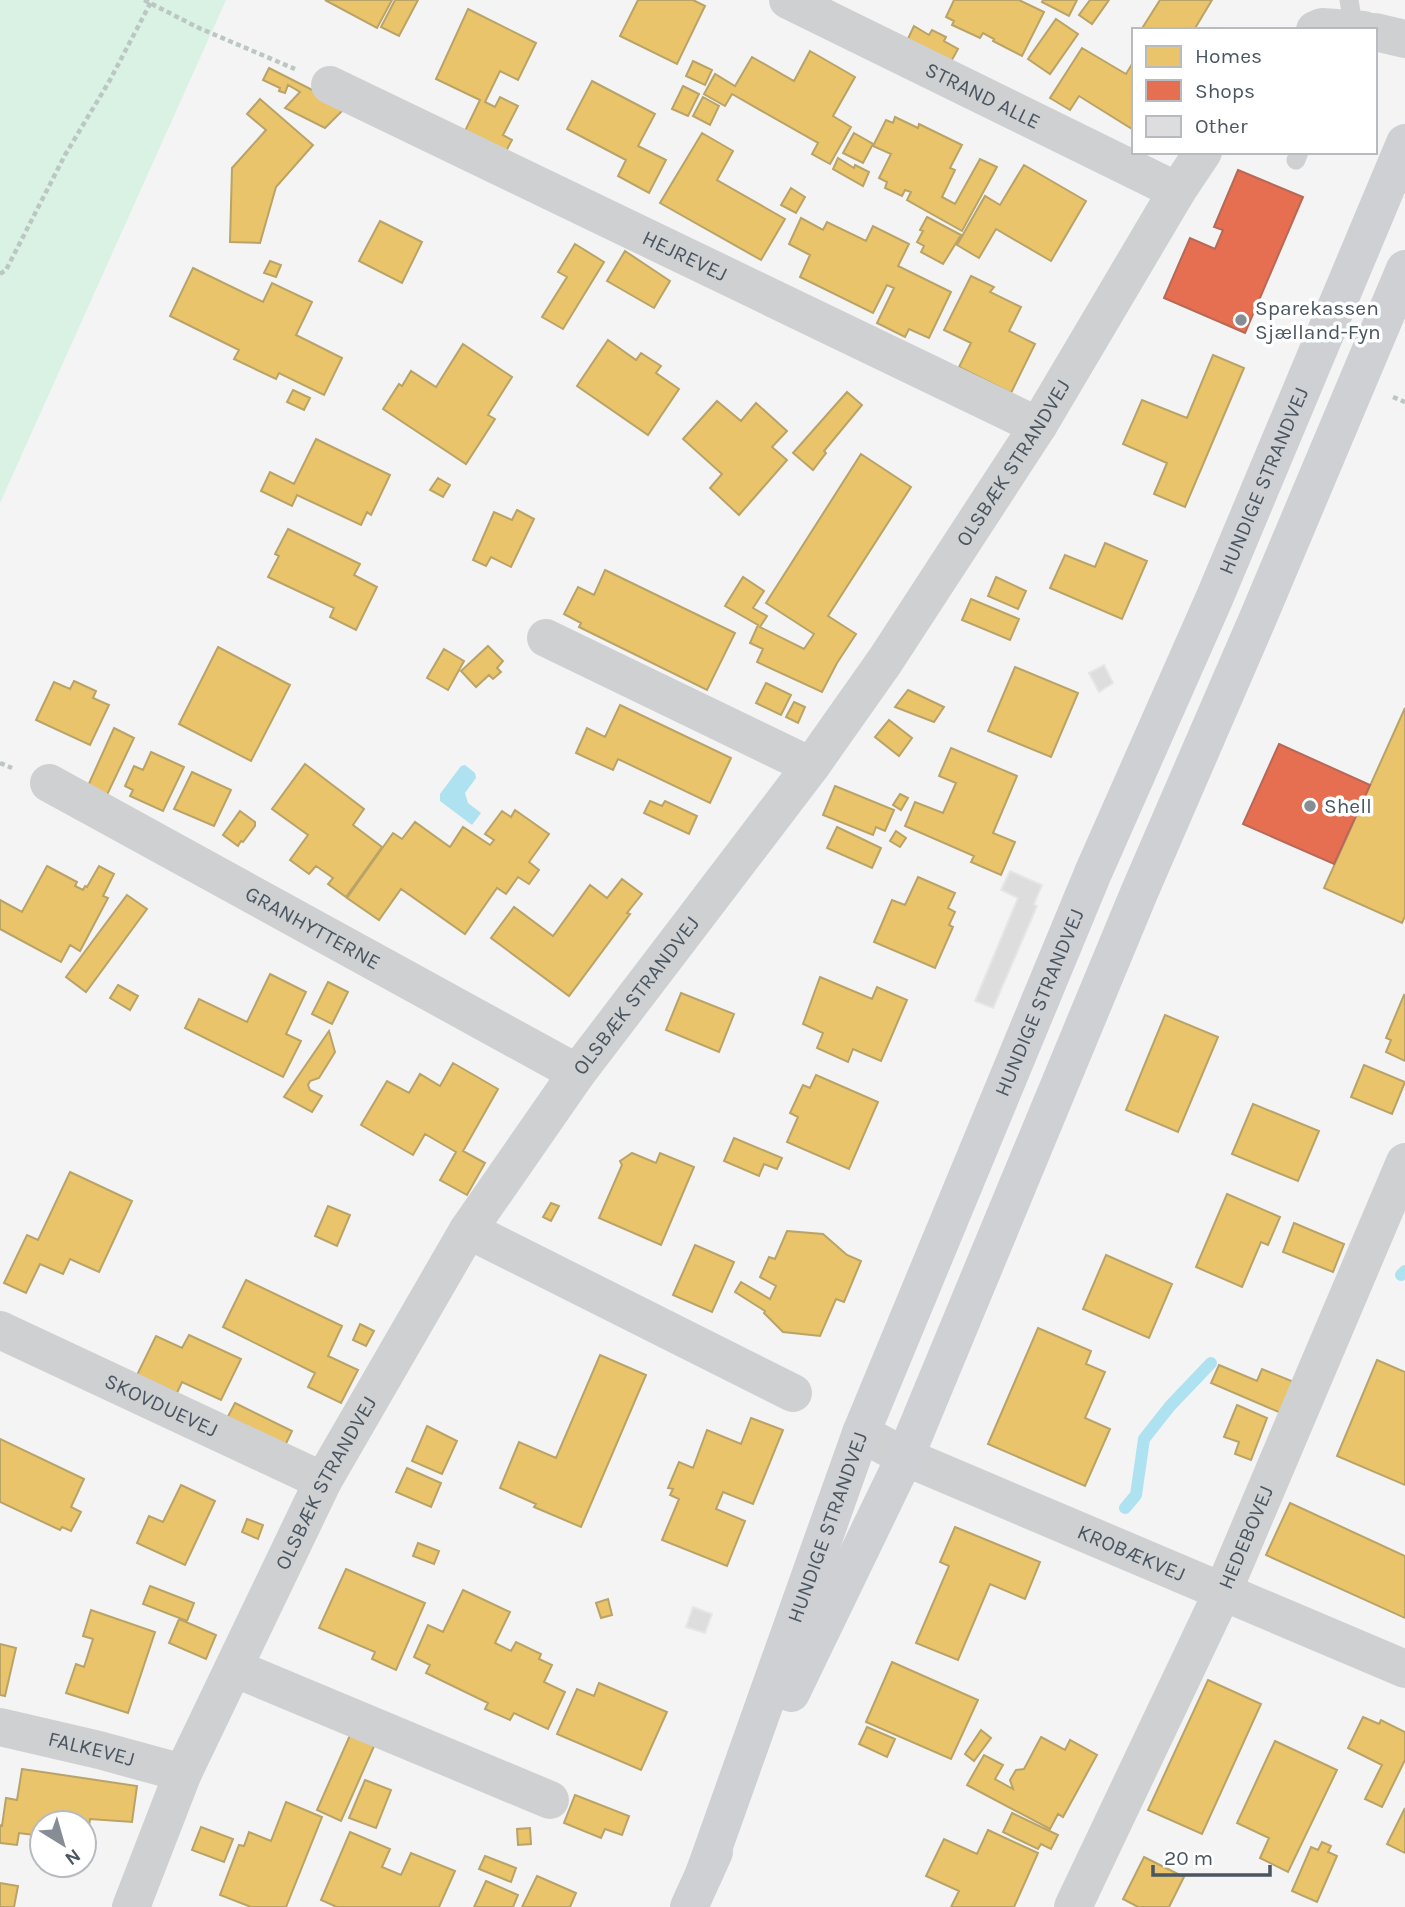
<svg xmlns="http://www.w3.org/2000/svg" width="1405" height="1907" font-family="Karla,sans-serif">
	<rect width="100%" height="100%" fill="#f4f4f4"/>
	<path fill="#d9f2e3" d="M0,0H226L0,503Z"/>
	<path fill="#aee2f0" d="M465,765L475,773L476,778L465,793L468,803L481,813L472,825L440,801V794L461,766Z"/>
	<path fill="#e9c46a" stroke="#b9a367" stroke-width="2" d="M325,0H392L377,28Z
		M395,0H418L399,36L381,27Z
		M638,0H693L705,6L677,64L620,36Z
		M954,0H1019L1044,12L1022,56L993,41L994,39L983,33L980,38L952,25L954,21L946,17Z
		M1043,0H1077L1069,16L1042,2Z
		M1090,0H1109L1092,24L1079,15Z
		M1160,0H1212L1194,30H1141Z
		M468,9L536,43L518,80L500,71L485,102L495,107L500,97L518,106L503,135L512,140L505,153L464,133L480,100L436,79Z
		M1056,19L1078,34L1050,74L1028,59Z
		M914,26L929,35L932,30L946,37L944,41L958,49L948,67L905,45Z
		M1082,48L1126,74L1134,61L1132,129L1079,96L1070,110L1050,98Z
		M810,51L855,77L833,116L851,127L830,164L812,154L818,143L732,94L725,106L704,94L715,74L735,86L752,57L794,81Z
		M693,61L712,70L705,85L686,76Z
		M269,68L346,107L325,128L285,108L300,92L288,85L285,93L279,91L280,88L263,80Z
		M592,81L655,114L638,146L666,160L649,193L618,176L626,160L567,129Z
		M683,86L699,94L688,116L672,109Z
		M703,97L719,106L710,125L693,116Z
		M260,99L313,145L276,187L260,243L230,242L232,168L266,130L247,114Z
		M895,117L918,128L919,124L962,145L950,168L955,170L942,197L955,204L980,159L997,167L962,231L907,200L911,192L905,190L902,196L885,188L887,182L879,178L891,154L873,146L886,120L893,123Z
		M702,133L733,151L717,180L785,219L761,260L660,203Z
		M854,133L873,144L863,163L843,153Z
		M838,158L854,168L855,165L869,172L863,186L833,169Z
		M1024,165L1086,201L1051,261L996,229L979,258L957,245L985,196L1000,205Z
		M791,188L805,197L796,213L781,205Z
		M927,217L961,235L943,264L921,252L924,246L917,242L923,231L920,230Z
		M801,218L823,230L827,222L866,241L873,226L909,244L898,266L951,292L929,338L909,329L905,337L877,323L894,288L887,285L873,313L800,277L810,255L789,244Z
		M380,221L422,242L402,283L359,261Z
		M575,244L604,262L563,329L542,317L567,277L558,272Z
		M625,251L670,281L654,308L607,281Z
		M270,261L281,265L276,277L264,273Z
		M193,268L263,302L272,283L312,302L296,335L342,358L324,395L279,373L276,379L234,359L239,350L170,316Z
		M971,276L994,287L990,292L1021,307L1009,331L1035,344L1011,393L959,367L971,343L944,330Z
		M608,340L636,360L641,353L661,366L656,373L679,389L648,435L577,386Z
		M463,344L512,377L488,415L495,419L466,464L383,409L399,384L402,386L411,371L436,387Z
		M1213,355L1244,368L1185,507L1154,494L1167,463L1123,444L1142,400L1187,418Z
		M293,390L310,398L304,410L287,402Z
		M847,392L862,405L824,451L826,453L813,470L793,453Z
		M717,401L741,421L756,403L787,431L772,447L787,460L739,515L710,488L722,474L683,439Z
		M316,439L390,475L371,515L367,512L361,525L297,495L292,506L261,491L270,472L294,484Z
		M861,454L911,487L828,616L856,634L837,663L822,692L757,662L763,649L750,643L758,625L725,606L743,577L764,591L753,608L767,616L760,627L804,649L814,634L766,603Z
		M438,478L450,485L443,497L430,490Z
		M517,510L534,519L511,567L491,557L486,566L473,560L494,512L512,520Z
		M288,529L360,564L354,575L377,587L356,630L330,617L334,608L268,577L279,556L275,554Z
		M1105,543L1147,561L1122,619L1050,588L1065,555L1095,567Z
		M605,570L735,633L707,690L579,627L581,623L564,614L578,587L594,595Z
		M996,577L1026,591L1018,609L988,596Z
		M971,599L1019,619L1010,640L962,620Z
		M488,646L503,661L497,668L501,672L493,679L489,675L476,687L461,671Z
		M218,647L290,685L251,761L179,724Z
		M444,649L464,661L448,690L427,678Z
		M1015,667L1078,693L1051,757L988,731Z
		M74,681L96,691L93,698L109,705L90,745L36,720L54,682L70,689Z
		M766,683L791,695L781,715L756,703Z
		M908,690L944,707L934,722L895,707Z
		M794,702L805,707L798,723L786,717Z
		M620,705L731,758L710,803L618,759L613,770L576,753L587,728L605,737Z
		M1405,708V916L1402,923L1324,888Z
		M889,720L912,738L899,756L875,737Z
		M114,728L134,738L106,797L87,788Z
		M951,748L1017,776L993,833L1015,842L1001,875L971,862L974,856L905,826L915,802L943,813L956,783L939,776Z
		M151,752L184,767L163,811L130,796L133,790L125,786L134,766L143,770Z
		M305,764L364,809L353,825L382,847L346,897L328,884L333,878L316,866L309,874L290,860L308,835L272,809Z
		M192,772L231,790L214,826L174,809Z
		M835,786L894,810L885,831L876,827L873,835L823,815Z
		M900,794L908,798L901,810L893,805Z
		M650,801L662,806L665,801L697,816L689,834L644,813Z
		M515,810L549,834L529,862L539,870L529,884L518,877L506,894L497,888L465,934L401,889L379,920L347,898L393,833L402,839L415,822L450,847L463,827L490,845L494,840L485,834L502,811L511,817Z
		M240,811L255,822V826L243,842L241,841L238,846L223,835Z
		M837,827L881,848L872,868L827,848Z
		M896,831L906,838L900,847L890,841Z
		M47,866L77,882L75,886L83,890L85,886L87,887L99,866L114,874L103,896L108,898L80,951L70,945L61,962L0,929V900L22,912Z
		M918,877L955,893L948,908L955,912L949,925L953,927L935,968L874,942L892,900L905,905Z
		M622,879L642,894L627,913L630,914L569,996L491,938L514,907L553,936L590,885L607,898Z
		M127,895L147,909L86,992L66,977Z
		M270,974L306,992L286,1034L301,1041L283,1077L185,1028L199,999L247,1022Z
		M820,977L872,999L877,987L907,1000L881,1061L853,1049L848,1062L817,1048L823,1033L803,1024Z
		M328,982L348,992L332,1024L312,1014Z
		M118,985L138,996L130,1010L110,998Z
		M681,993L734,1014L719,1052L666,1030Z
		M1404,995L1405,996V1061L1386,1052L1391,1040L1386,1038Z
		M1165,1015L1218,1037L1178,1132L1126,1110Z
		M329,1031L335,1052L319,1078L310,1081L308,1085L310,1090L322,1096L312,1112L284,1097Z
		M453,1063L498,1089L463,1151L485,1163L467,1195L440,1180L456,1152L425,1134L413,1155L361,1125L387,1081L409,1093L420,1074L440,1086Z
		M1364,1065L1405,1082L1392,1114L1351,1097Z
		M816,1075L878,1102L849,1169L787,1142L798,1117L790,1113L803,1085L810,1088Z
		M1253,1104L1319,1131L1298,1181L1232,1154Z
		M734,1138L782,1158L777,1169L764,1164L759,1176L724,1161Z
		M632,1153L656,1163L660,1153L694,1167L661,1245L599,1218L622,1165L620,1161Z
		M70,1172L132,1201L99,1272L70,1259L63,1274L40,1264L26,1293L4,1283L27,1235L38,1240Z
		M1227,1194L1280,1217L1268,1245L1261,1242L1242,1287L1196,1267Z
		M551,1203L559,1206L551,1221L543,1217Z
		M328,1206L350,1215L337,1246L315,1236Z
		M1294,1223L1344,1244L1333,1272L1283,1252Z
		M787,1231L823,1234L847,1255L861,1261L844,1302L836,1299L820,1336L783,1332L764,1313L765,1311L735,1292L741,1282L770,1299L776,1286L760,1277L769,1257L775,1259Z
		M695,1245L734,1262L712,1312L673,1295Z
		M1106,1255L1172,1284L1149,1338L1083,1309Z
		M246,1280L342,1326L328,1356L358,1370L341,1403L308,1387L315,1373L223,1327Z
		M360,1324L374,1331L366,1346L353,1340Z
		M1038,1328L1091,1351L1086,1364L1105,1372L1085,1418L1110,1429L1085,1486L988,1444Z
		M189,1335L241,1359L221,1400L182,1382L177,1393L137,1375L156,1336L182,1348Z
		M600,1355L646,1375L581,1527L534,1507L536,1504L500,1488L519,1442L556,1458Z
		M1377,1360L1405,1372V1485L1337,1456Z
		M1219,1365L1257,1381L1262,1369L1294,1382L1281,1413L1211,1383Z
		M235,1403L292,1431L282,1452L224,1424Z
		M1237,1405L1267,1418L1251,1460L1235,1454L1239,1442L1224,1437Z
		M751,1418L783,1430L753,1504L723,1492L716,1509L745,1521L727,1566L662,1540L679,1499L670,1495L673,1489L668,1488L679,1462L693,1468L707,1430L741,1444Z
		M427,1426L457,1441L442,1474L412,1461Z
		M0,1439L84,1479L71,1507L81,1512L71,1531L62,1527L60,1530L0,1502Z
		M407,1468L441,1483L431,1507L396,1492Z
		M181,1485L215,1501L185,1565L137,1543L149,1516L163,1522Z
		M1290,1503L1405,1556V1618L1266,1555Z
		M247,1519L263,1525L258,1539L242,1532Z
		M955,1527L1040,1562L1025,1599L990,1584L958,1660L916,1643L949,1566L940,1562Z
		M418,1543L439,1551L434,1564L413,1556Z
		M346,1569L425,1603L396,1670L372,1659L375,1652L319,1628Z
		M150,1586L194,1603L187,1621L143,1604Z
		M463,1590L510,1612L495,1643L511,1651L516,1642L541,1654L539,1659L552,1665L544,1682L565,1692L548,1729L514,1713L510,1720L485,1709L488,1703L426,1673L430,1665L414,1657L428,1625L443,1632Z
		M608,1599L612,1615L601,1618L596,1603Z
		M91,1610L155,1632L128,1713L66,1693L76,1664L84,1667L93,1639L83,1636Z
		M179,1619L216,1635L206,1659L169,1643Z
		M0,1644L16,1648L5,1696L0,1695Z
		M892,1662L978,1700L951,1759L866,1722Z
		M1208,1680L1261,1704L1202,1834L1148,1810Z
		M599,1683L667,1712L641,1770L557,1734L577,1689L594,1696Z
		M1363,1717L1379,1724L1381,1720L1405,1732V1760L1382,1807L1365,1799L1382,1765L1348,1748Z
		M867,1727L895,1739L887,1757L859,1744Z
		M981,1730L991,1738L974,1761L965,1754Z
		M351,1733L375,1744L341,1821L317,1810Z
		M1041,1737L1065,1750L1070,1740L1097,1755L1063,1817L1058,1814L1050,1829L967,1785L984,1755L1003,1765L995,1779L1013,1789L1010,1780L1016,1770L1024,1769Z
		M1275,1741L1337,1770L1288,1872L1260,1858L1269,1838L1237,1823Z
		M22,1769L137,1786L132,1822L90,1819L87,1843H84V1823H42V1836L19,1833L17,1845L0,1843V1825L2,1826L6,1798L17,1800Z
		M365,1780L391,1790L376,1828L349,1818Z
		M575,1795L629,1816L622,1835L605,1829L601,1838L564,1823Z
		M286,1802L322,1817L286,1907H251L220,1895L239,1845L244,1846L249,1832L271,1841Z
		M1405,1808V1853L1387,1844Z
		M1012,1813L1058,1835L1051,1849L1041,1844L1038,1849L1003,1832Z
		M201,1827L233,1839L224,1862L192,1850Z
		M530,1828L531,1844L518,1845L517,1829Z
		M988,1830L1038,1853L1014,1907H951L959,1891L926,1876L944,1839L977,1854Z
		M350,1832L390,1849L382,1867L401,1875L411,1853L455,1871L439,1907H337L321,1900Z
		M1322,1842L1331,1846L1328,1852L1337,1856L1317,1902L1292,1891L1311,1847L1318,1850Z
		M485,1856L516,1868L511,1882L479,1869Z
		M1144,1857L1184,1877L1169,1907H1138L1123,1899Z
		M537,1876L576,1893L570,1907H522Z
		M486,1881L518,1895L513,1907H474Z
		M0,1883L18,1886L14,1907H0Z"/>
	<path fill="#e76f51" stroke="#b86856" stroke-width="2" d="M1238,170L1303,197L1245,333L1164,298L1190,238L1215,249L1223,230L1214,227Z
		M1279,744L1370,785L1334,864L1243,824Z"/>
	<g fill="none" stroke-linecap="round" stroke-linejoin="round">
		<path stroke="#aee2f0" stroke-width="12" d="M1401,1275L1405,1271
			M1125,1508L1136,1495L1144,1439L1170,1406L1211,1363"/>
	</g>
	<path fill="#ddddde" stroke="#e5e6e7" stroke-width="2" d="M1104,665L1113,683L1099,692L1089,673Z
		M1010,871L1042,885L1034,904L1037,906L993,1008L975,1001L1018,898L1001,890Z
		M693,1607L712,1614L705,1633L686,1627Z"/>
	<g fill="none" stroke-linecap="round" stroke-linejoin="round">
		<path stroke="#bcc7c4" stroke-width="4.5" stroke-dasharray="5 3.5" stroke-linecap="butt" d="M144,0L199,28L295,69
			M0,274L6,270L65,155L110,80L152,0
			M1393,397L1405,402
			M0,763L12,768"/>
		<path stroke="#ced0d2" stroke-width="19" d="M1349,0L1354,30
			M1296,160L1299,152"/>
		<g stroke="#ced0d2" stroke-width="38">
			<path id="s1" d="M788,0L1177,191"/>
			<path d="M1315,30L1322,27L1364,30"/>
			<path d="M1375,32L1405,39"/>
			<path id="s2" d="M330,85L1038,426"/>
			<path d="M546,638L811,766"/>
			<path id="s3" d="M49,783L577,1073"/>
			<path d="M468,1230L793,1393"/>
			<path id="s4" d="M0,1330L323,1481"/>
			<path id="s5" d="M861,1433L905,1457L1405,1669"/>
			<path d="M234,1668L550,1800"/>
			<path id="s6" d="M0,1727L99,1750L183,1773"/>
			<path id="s7" d="M131,1907L183,1773L323,1481L468,1230L577,1073L811,766L885,661L1038,426L1177,191L1203,152"/>
			<path id="s8" d="M1073,1907L1223,1591L1405,1162"/>
		</g>
		<g stroke="#ced0d4" stroke-width="38">
			<path d="M791,1693L905,1457L1139,893L1258,618L1405,269"/>
			<path id="s9" d="M704,1874L861,1433L1093,873L1214,599L1405,143"/>
			<path d="M689,1907L714,1852"/>
		</g>
	</g>
	<g fill="#868d94" stroke="#fff" stroke-width="2.5">
		<circle cx="1241" cy="320" r="7"/>
		<circle cx="1310" cy="806" r="7"/>
	</g>
	<g text-anchor="middle" dominant-baseline="central" stroke-width="7" stroke-linejoin="round" paint-order="stroke">
		<g font-size="21" fill="#4a5661" stroke="#fff">
			<text stroke="none"><textPath href="#s1" startOffset="217">STRAND ALLE</textPath></text>
			<text stroke="none"><textPath href="#s2" startOffset="394">HEJREVEJ</textPath></text>
			<text stroke="none"><textPath href="#s7" startOffset="1699">OLSBÆK STRANDVEJ</textPath></text>
			<text stroke="none"><textPath href="#s9" startOffset="1502">HUNDIGE STRANDVEJ</textPath></text>
			<text stroke="none"><textPath href="#s3" startOffset="301">GRANHYTTERNE</textPath></text>
			<text stroke="none"><textPath href="#s7" startOffset="1046">OLSBÆK STRANDVEJ</textPath></text>
			<text stroke="none"><textPath href="#s9" startOffset="934">HUNDIGE STRANDVEJ</textPath></text>
			<text stroke="none"><textPath href="#s4" startOffset="178">SKOVDUEVEJ</textPath></text>
			<text stroke="none"><textPath href="#s7" startOffset="467">OLSBÆK STRANDVEJ</textPath></text>
			<text stroke="none"><textPath href="#s9" startOffset="368">HUNDIGE STRANDVEJ</textPath></text>
			<text stroke="none"><textPath href="#s8" startOffset="408">HEDEBOVEJ</textPath></text>
			<text stroke="none"><textPath href="#s5" startOffset="296">KROBÆKVEJ</textPath></text>
			<text stroke="none"><textPath href="#s6" startOffset="94">FALKEVEJ</textPath></text>
		</g>
		<g font-size="21" fill="#4a5661" stroke="#fff" text-anchor="start">
			<text x="1255" y="308">Sparekassen<tspan x="1255" dy="24">Sjælland-Fyn</tspan></text>
			<text x="1324" y="806">Shell</text>
		</g>
	</g>
	<rect x="1132" y="28" width="245" height="126" fill="#ffffff" stroke="#b7bbc0" stroke-width="2"/>
	<rect x="1146" y="46" width="35" height="21" fill="#e9c46a" stroke="#b7bbc0" stroke-width="2"/>
	<text x="1195" y="63" font-size="21" fill="#4a5661">Homes</text>
	<rect x="1146" y="80" width="35" height="21" fill="#e76f51" stroke="#b7bbc0" stroke-width="2"/>
	<text x="1195" y="98" font-size="21" fill="#4a5661">Shops</text>
	<rect x="1146" y="116" width="35" height="21" fill="#ddddde" stroke="#b7bbc0" stroke-width="2"/>
	<text x="1195" y="133" font-size="21" fill="#4a5661">Other</text>
	<g transform="translate(63 1844) rotate(143)"><circle r="33" fill="#ffffff" stroke="#b7bbc0" stroke-width="2"/>
	<path d="M0-5L12 26L0 18L-12 26Z" fill="#868d94"/>
	<text y="-10" font-size="19" font-weight="bold" text-anchor="middle" fill="#4a5661">N</text>
	</g>
	<path d="M1153 1865v10h117v-10" fill="none" stroke="#4a5661" stroke-width="3.5"/>
	<text x="1164" y="1865" font-size="21" fill="#4a5661" stroke="#ffffff" stroke-width="5" paint-order="stroke">20 m</text>
</svg>
